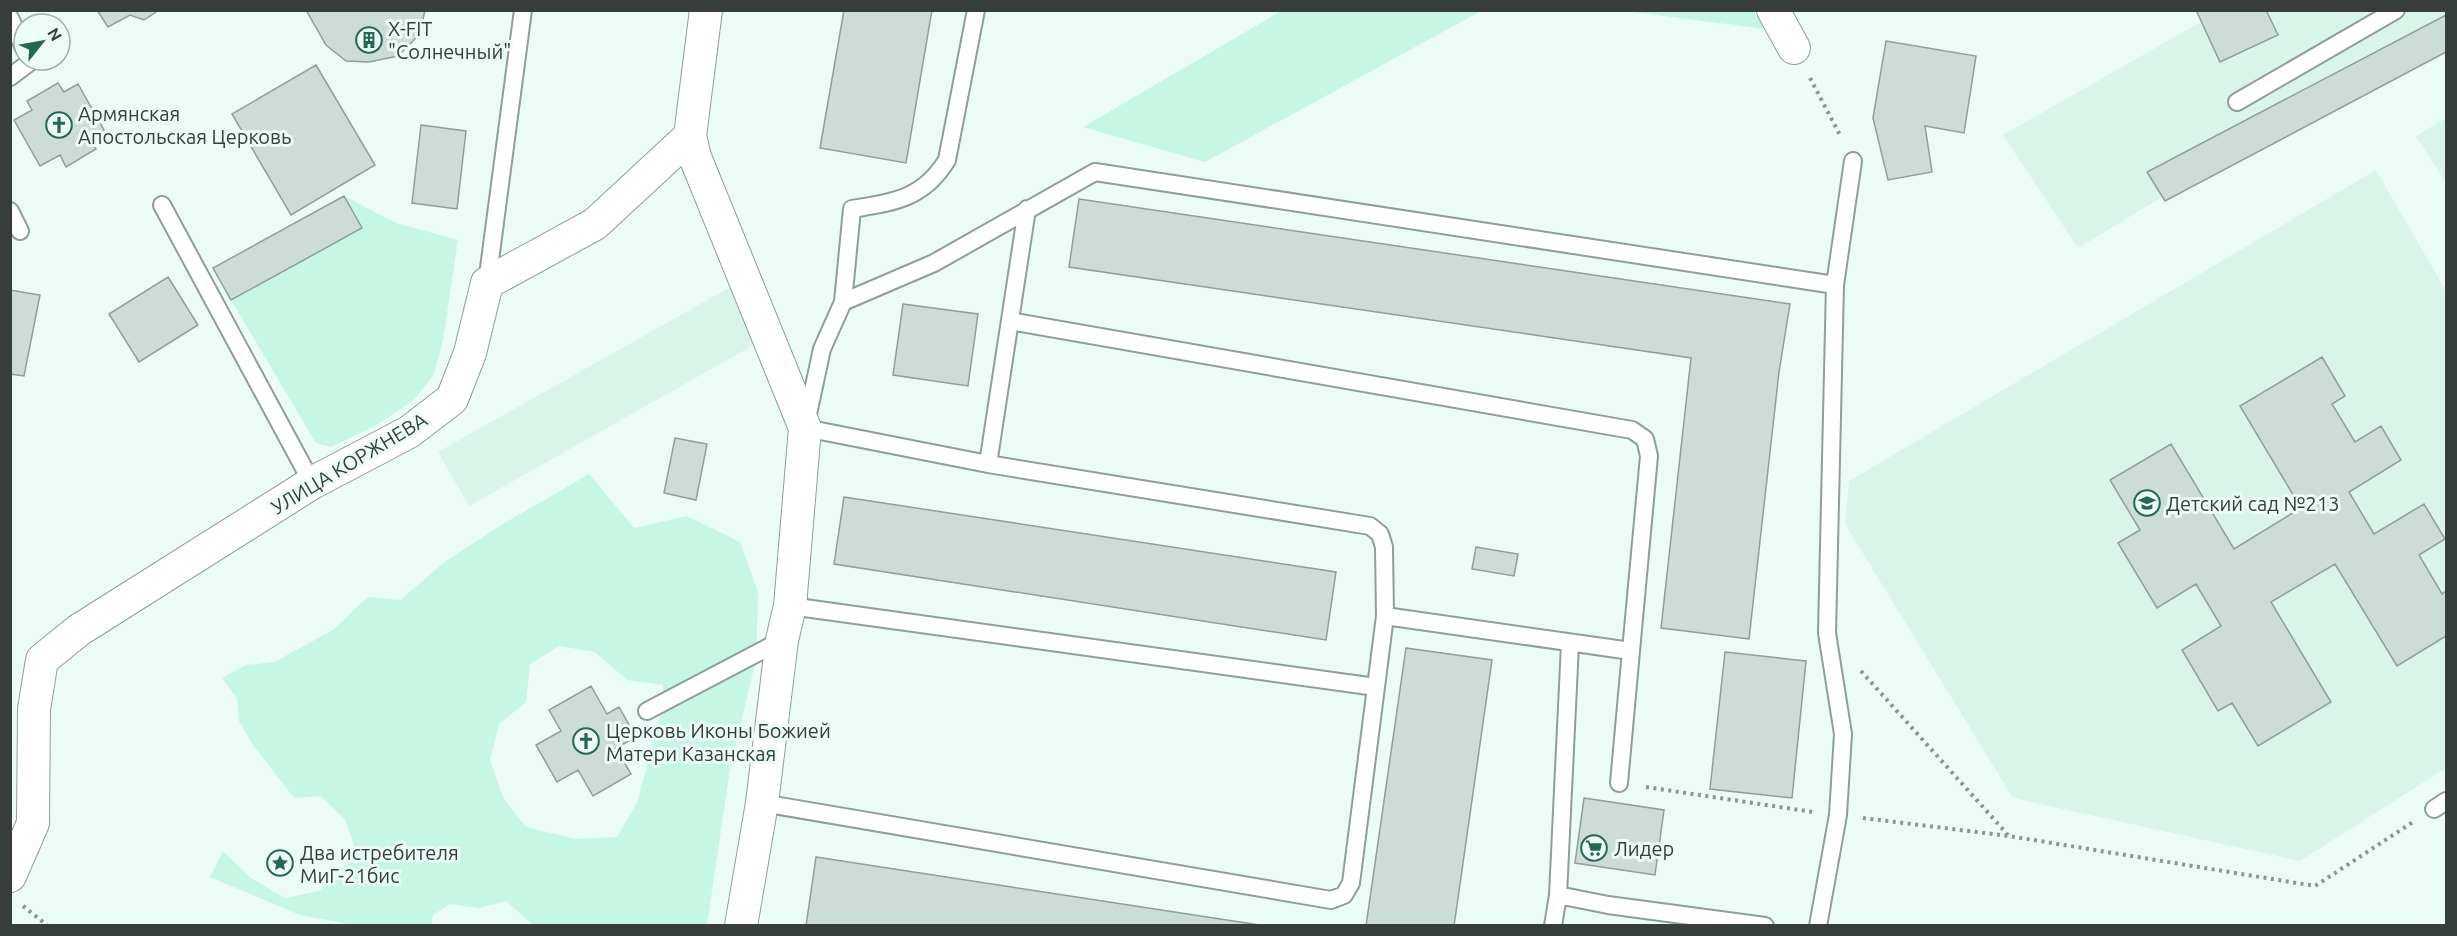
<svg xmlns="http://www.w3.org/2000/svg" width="2457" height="936" font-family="Ubuntu,sans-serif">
	<rect width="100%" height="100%" fill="#eafcf5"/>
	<path fill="#d9f5ea" d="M2220,11H2446V25L2078,248L2003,135Z
		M2446,118V183L2416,136Z
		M2376,170L2446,291V768L2300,861L2013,798L1845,524L1849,481Z
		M741,281L771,335L469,506L438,452Z"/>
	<path fill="#c5f7e4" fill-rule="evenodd" d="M1283,10L1481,11L1205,162L1083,127Z
		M1626,11H1754L1765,29Z
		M344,196L396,223L458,240L443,340L434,374L414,400L378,424L331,447L316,443L231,300L361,229Z
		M589,474L634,528L687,516L740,542L758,592L756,659L730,769L707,925H533L506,901L479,908L450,904L433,915L432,925H354L300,915L210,877L223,851L251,878L285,898L319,891L357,853L345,820L321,796L294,798L253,745L239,721L237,698L222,678L246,665L274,662L333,630L368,597L400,600L446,561L503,524ZM559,646L595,652L627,680L663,685L662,711L637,803L617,837L576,839L526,827L503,798L490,760L499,724L526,702L530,664Z"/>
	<path fill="#cbddd6" stroke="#8e9f99" stroke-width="1.5" d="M97,10H159L144,20L130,15L108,27Z
		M306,10H425L420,34L398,56L369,62L346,61L326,45Z
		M844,10H932L906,163L820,148Z
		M2196,10H2266L2278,35L2220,62Z
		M2446,15V52L2165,201L2147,172Z
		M1886,41L1976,56L1964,133L1925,126L1932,172L1888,180L1873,118Z
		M316,65L375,165L291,215L232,114Z
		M58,83L64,92L78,84L104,130L90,138L96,149L66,167L60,155L40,166L14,120L32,110L27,101Z
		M421,125L466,131L457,209L412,203Z
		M344,196L362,228L231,300L213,268Z
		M1079,199L1790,304L1779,372L1749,639L1661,628L1691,358L1069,267Z
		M168,277L198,325L139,362L109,314Z
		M10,290L40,295L24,376L10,374Z
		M903,304L978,314L968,386L893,375Z
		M2322,357L2345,396L2332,404L2355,442L2381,426L2401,460L2349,492L2374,534L2424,504L2445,539L2419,555L2442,594L2446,591V636L2397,666L2335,564L2271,602L2331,702L2258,746L2232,703L2218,711L2182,650L2221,626L2196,584L2157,608L2118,543L2140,530L2110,480L2171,444L2234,549L2301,508L2240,406Z
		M675,438L707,444L696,500L664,493Z
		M844,497L1336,572L1326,640L834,564Z
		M1476,547L1518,554L1514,576L1472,569Z
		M1406,648L1492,660L1454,926H1366Z
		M1725,652L1806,661L1792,798L1710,789Z
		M591,686L607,714L619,707L636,737L616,748L631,774L593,796L578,770L557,782L536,745L561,731L549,710Z
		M1584,798L1664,810L1655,875L1575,863Z
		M816,857L1266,926H806Z"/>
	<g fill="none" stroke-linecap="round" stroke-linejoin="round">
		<g stroke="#8d9f98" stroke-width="20">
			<path id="lane" d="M976,10L947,160C923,199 894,202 852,209L843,302L822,349L805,428L988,464L1027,209
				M10,18L24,48
				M10,77L30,62L29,60
				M2237,102L2396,10
				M162,205L312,483
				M10,211L20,231
				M487,283L523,10
				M1835,285L1853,161
				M843,302L934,263L1095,172L1835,285L1827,633L1843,734L1838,815L1818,926
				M1010,321L1632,430L1645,439L1649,456L1631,651
				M988,464L1370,526L1380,534L1384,547L1385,616L1376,687
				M1385,616L1631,651L1619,783
				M647,711L782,640
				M762,803L1331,900L1344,895L1351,883L1376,687L790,606
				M2434,809L2446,801
				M1558,895L1608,905L1765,926
				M1553,926L1558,895L1570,644"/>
		</g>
		<g stroke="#8d9f98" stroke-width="34">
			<path id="street" d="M1773,10L1794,48
				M690,136L695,157L805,428L790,606L782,640L762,803L741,926
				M10,876L33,823L34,709L42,660L79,630L312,483L409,432L452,399L470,353L487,283L595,224L690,136L706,10"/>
		</g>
		<path stroke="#8a9691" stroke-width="4" stroke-dasharray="3 4.5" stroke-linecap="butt" d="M1810,78L1841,137
			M1861,671L2008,835
			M1646,787L1813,812
			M1863,818L2009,836L2315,886L2413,822
			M23,906L48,926"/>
		<use href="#lane" stroke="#fff" stroke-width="16"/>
		<use href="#street" stroke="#fff" stroke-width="32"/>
	</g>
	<defs>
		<g id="building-ring" transform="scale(1.35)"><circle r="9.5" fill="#eafcf5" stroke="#276654" stroke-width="1.5"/><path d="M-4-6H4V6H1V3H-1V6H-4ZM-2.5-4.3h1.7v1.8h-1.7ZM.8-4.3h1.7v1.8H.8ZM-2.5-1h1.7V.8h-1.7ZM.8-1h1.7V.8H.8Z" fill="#276654"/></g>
		<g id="church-ring" transform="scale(1.35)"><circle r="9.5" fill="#eafcf5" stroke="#276654" stroke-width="1.5"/><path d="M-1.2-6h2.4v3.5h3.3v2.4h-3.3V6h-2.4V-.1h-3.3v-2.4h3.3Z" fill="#276654"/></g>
		<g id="school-ring" transform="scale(1.35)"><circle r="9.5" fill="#eafcf5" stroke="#276654" stroke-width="1.5"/><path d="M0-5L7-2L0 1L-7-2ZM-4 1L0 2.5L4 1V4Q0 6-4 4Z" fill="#276654"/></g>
		<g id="supermarket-ring" transform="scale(1.35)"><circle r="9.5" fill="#eafcf5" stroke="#276654" stroke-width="1.5"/><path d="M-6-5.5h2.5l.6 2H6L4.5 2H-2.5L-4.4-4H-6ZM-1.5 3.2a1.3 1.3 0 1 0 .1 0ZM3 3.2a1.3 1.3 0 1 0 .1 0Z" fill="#276654"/></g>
		<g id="sight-ring" transform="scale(1.35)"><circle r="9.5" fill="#eafcf5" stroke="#276654" stroke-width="1.5"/><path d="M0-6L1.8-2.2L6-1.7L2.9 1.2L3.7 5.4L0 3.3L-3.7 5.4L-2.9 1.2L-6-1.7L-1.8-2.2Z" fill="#276654"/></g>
	</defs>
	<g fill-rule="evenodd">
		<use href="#building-ring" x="369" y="40"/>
		<use href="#church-ring" x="59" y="125"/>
		<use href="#school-ring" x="2147" y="503"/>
		<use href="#church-ring" x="586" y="741"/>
		<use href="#supermarket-ring" x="1594" y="848"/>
		<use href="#sight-ring" x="280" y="863"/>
	</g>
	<g text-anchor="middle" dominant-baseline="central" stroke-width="6" stroke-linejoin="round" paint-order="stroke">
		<g font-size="20" fill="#363d3a" stroke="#eafcf5" text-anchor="start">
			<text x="388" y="28">X-FIT<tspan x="388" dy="23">"Солнечный"</tspan></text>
			<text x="78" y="113">Армянская<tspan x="78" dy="23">Апостольская Церковь</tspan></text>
			<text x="2166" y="503">Детский сад №213</text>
			<text x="606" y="730">Церковь Иконы Божией<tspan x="606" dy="23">Матери Казанская</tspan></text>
			<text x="1614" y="848">Лидер</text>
			<text x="300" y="852">Два истребителя<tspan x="300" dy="23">МиГ-21бис</tspan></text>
		</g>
		<g font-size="20" fill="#363d3a" stroke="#eafcf5">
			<text transform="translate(349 463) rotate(-31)">УЛИЦА КОРЖНЕВА</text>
		</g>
	</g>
	<rect width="2457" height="936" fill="none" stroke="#363d3a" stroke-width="24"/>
	<g transform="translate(42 42) rotate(59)"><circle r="28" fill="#eafcf5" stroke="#a2b0aa" stroke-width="1.5"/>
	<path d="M0-4.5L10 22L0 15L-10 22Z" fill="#276654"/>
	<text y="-9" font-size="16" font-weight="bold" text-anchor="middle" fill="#363d3a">N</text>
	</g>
</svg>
